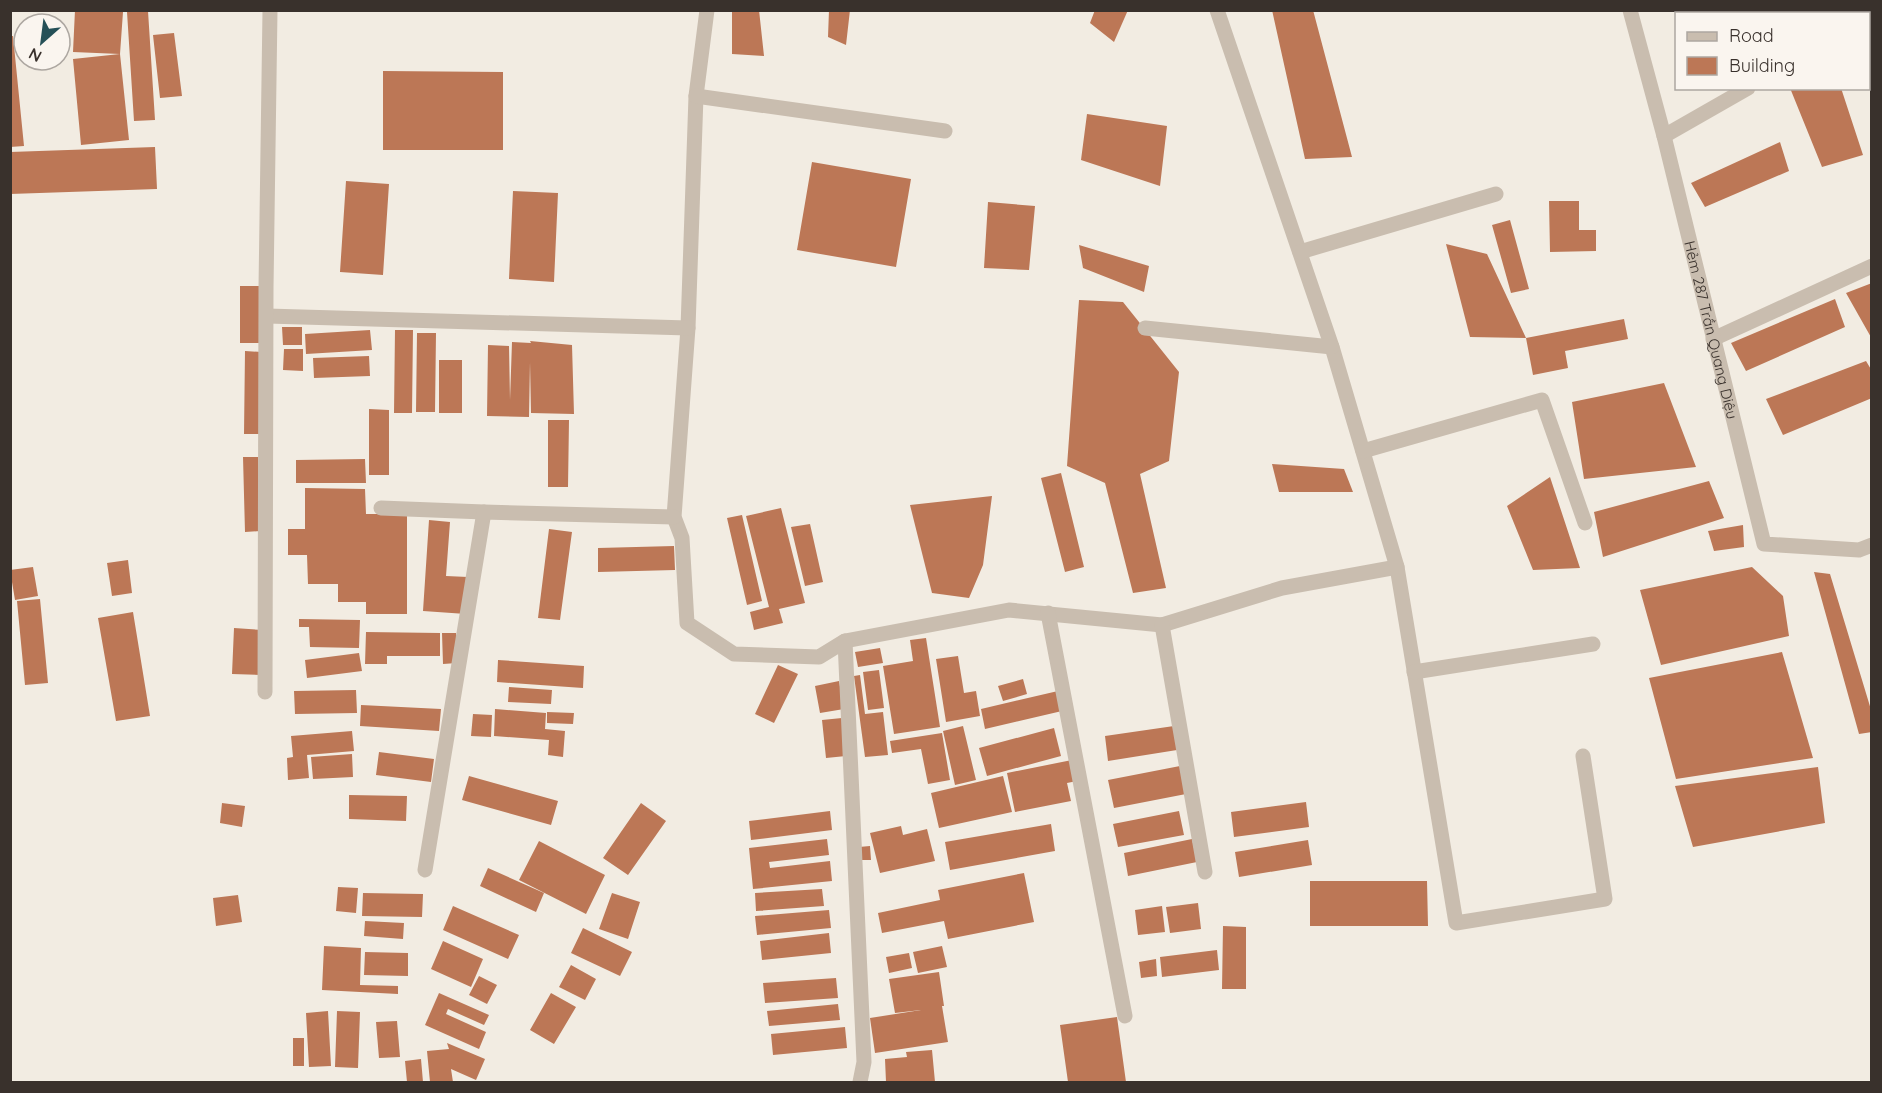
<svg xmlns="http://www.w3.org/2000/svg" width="1882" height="1093" font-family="Quicksand,sans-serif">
	<rect width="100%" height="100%" fill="#f2ece2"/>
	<path fill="#bc7756" d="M75,10L123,12L120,54L73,52Z
		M732,10H759L764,56L732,54Z
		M829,10H850L846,45L828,37Z
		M1095,10H1128L1114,42L1090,23Z
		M1272,10H1313L1352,157L1305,159Z
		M1773,10H1808L1809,14H1774Z
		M1838,10H1863L1864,14H1840Z
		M148,11L155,120L134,121L127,12Z
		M174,33L182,96L160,98L153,35Z
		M10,36H13L24,146L10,147Z
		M120,54L129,140L81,145L73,59Z
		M383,71L503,72V150H383Z
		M1790,88H1841L1863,155L1822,167Z
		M1087,114L1167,126L1160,186L1081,160Z
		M1780,142L1789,171L1705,207L1691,183Z
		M155,147L157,189L10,194V152Z
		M812,162L911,179L896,267L797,250Z
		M346,181L389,184L383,275L340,272Z
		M513,191L558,193L554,282L509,279Z
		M1549,201H1579V230H1596V251L1550,252Z
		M988,202L1035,206L1029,270L984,268Z
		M1510,220L1529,289L1511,293L1492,225Z
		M1446,244L1487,254L1526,338L1470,337Z
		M1079,245L1149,266L1144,292L1083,268Z
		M1872,283V339L1846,293Z
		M240,286H264L263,343H240Z
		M1835,299L1845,327L1746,371L1731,343Z
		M1079,300L1123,302L1179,372L1169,461L1140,474L1166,588L1133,593L1105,483L1067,466Z
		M1624,319L1628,339L1565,351L1568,368L1533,375L1526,338Z
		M282,327H302V345H283Z
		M370,330L372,350L306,354L305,334Z
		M395,330H413L412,413H394Z
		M417,333H436L435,412H416Z
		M530,341L572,345L574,414L531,413L530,362L529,417L487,416L488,345L509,346L510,400L512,342L531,343Z
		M284,349H303V371L283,370Z
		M245,351L262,352L260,434H244Z
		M369,356L370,376L314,378L313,358Z
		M439,360H462V413H439Z
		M1866,361L1872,371V398L1783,435L1766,399Z
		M1664,383L1696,467L1584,479L1572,402Z
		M369,409L389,410V475H369Z
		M548,420H569L568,487H548Z
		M243,457H258L260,531L245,532Z
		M365,459L366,483H296V460Z
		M1272,464L1344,469L1353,492H1279Z
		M1061,473L1084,567L1065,572L1041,478Z
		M1550,477L1580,568L1533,570L1507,506Z
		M1709,481L1724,518L1603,557L1594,512Z
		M305,488L365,489L366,514H407V614H366V602H338V584H308L307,555H288V529H305Z
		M992,496L983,565L969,598L932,593L910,505Z
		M781,508L805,603L779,609L783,623L754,630L750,612L769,607L746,516Z
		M742,515L762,601L747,605L727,518Z
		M429,520L450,522L446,576L468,577L466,614L423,611Z
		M810,524L823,582L805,586L791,527Z
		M1743,525L1744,547L1714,551L1708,531Z
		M549,529L572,532L560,620L538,618Z
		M674,546L675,570L598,572V548Z
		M128,560L132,593L112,596L107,563Z
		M33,567L38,596L15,600L10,570Z
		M1752,567L1783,596L1789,636L1661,665L1640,590Z
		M1814,572L1830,574L1872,713V732L1859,734Z
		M40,599L48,683L25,685L17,601Z
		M133,612L150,716L116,721L98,618Z
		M299,619L360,620L359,648L310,647L309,627H299Z
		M234,628L263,630L261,675L232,674Z
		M366,632L440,633V656H387V664H365Z
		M442,633H456L457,663L443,664Z
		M926,638L940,727L894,734L883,666L913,661L910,640Z
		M880,648L883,663L858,667L855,652Z
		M1782,652L1813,758L1676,779L1649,678Z
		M359,653L362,671L307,678L305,660Z
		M958,656L964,693L976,691L980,716L946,722L936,659Z
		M498,660L584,666L583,688L497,682Z
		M778,665L798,674L774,723L755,714Z
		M879,670L884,708L868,710L863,672Z
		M860,675L865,714L883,712L888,755L865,757L854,676Z
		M1023,679L1027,694L1003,701L998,686Z
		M839,681L844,709L820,713L815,686Z
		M509,687L552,690L551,704L508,702Z
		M356,690L357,713L295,714L294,691Z
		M1058,691L1062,711L985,729L981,709Z
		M361,705L441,709L439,731L360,726Z
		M495,709L546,713L545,729L565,731L563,757L548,755L549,740L494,736Z
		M547,712L574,713L573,724L547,723Z
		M473,714L492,715L491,737L471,736Z
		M842,718L846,756L826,758L822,720Z
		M963,726L976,780L955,785L943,731Z
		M1174,726L1177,750L1108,761L1105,736Z
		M1054,728L1061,756L987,776L979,748Z
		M352,731L354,751L307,755L309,778L288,780L287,758L293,757L291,736Z
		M942,733L950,780L928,784L921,749L892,753L890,741Z
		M379,752L434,759L431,782L376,775Z
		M352,754L353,777L313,779L311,757Z
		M1072,760L1077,781L1067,783L1071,801L1015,812L1007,773Z
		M1180,766L1186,794L1114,808L1108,780Z
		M1818,767L1825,823L1693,847L1675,786Z
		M469,776L558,801L551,825L462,800Z
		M1003,776L1012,812L939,828L931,793Z
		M349,795L407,796L406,821L349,819Z
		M1306,802L1309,827L1234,837L1231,812Z
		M222,803L245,806L242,827L220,823Z
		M641,803L666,821L628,875L603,858Z
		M830,811L832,830L751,840L749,821Z
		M1179,811L1184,835L1118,847L1113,824Z
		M1051,824L1055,851L950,870L945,842Z
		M901,826L903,835L927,829L935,861L880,873L870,833Z
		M827,839L829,855L769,862L770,868L830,861L832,881L753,889L749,848Z
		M1192,839L1197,862L1128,876L1124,853Z
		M1308,840L1312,865L1239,877L1235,852Z
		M539,841L605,875L586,914L519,880Z
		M870,846L871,860H859V847Z
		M488,868L544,893L536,912L480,886Z
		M1024,873L1034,922L948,939L944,921L882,933L878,913L940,900L938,890Z
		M1310,881H1427L1428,926H1310Z
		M338,887L358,888L356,913L336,911Z
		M822,889L824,906L756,911L755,893Z
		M363,893L423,894L422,917L362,916Z
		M612,893L640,902L628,939L599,929Z
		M238,895L242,922L216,926L213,898Z
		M1198,903L1201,929L1170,933L1166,907Z
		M453,906L519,935L508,959L443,930Z
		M1162,906L1165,932L1138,935L1135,910Z
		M829,910L831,928L757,935L755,916Z
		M365,921L404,923L403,939L364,936Z
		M1223,926L1246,927V989H1222Z
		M583,928L632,952L620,976L571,953Z
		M829,933L831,953L762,960L760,941Z
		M443,941L483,959L471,987L431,969Z
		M324,946L361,948L360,985L398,986V994L322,990Z
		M942,946L947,967L918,973L913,952Z
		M1217,950L1219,970L1162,977L1160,957Z
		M365,952L408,953V976L364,975Z
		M909,953L912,968L889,973L886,957Z
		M1156,959L1157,976L1141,978L1139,962Z
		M571,965L596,979L585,1000L559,987Z
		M939,972L944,1006H942L948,1042L875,1053L870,1018L921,1010L895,1013L889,979Z
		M479,976L497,985L487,1004L469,995Z
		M836,978L838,998L765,1003L763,983Z
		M439,993L489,1015L484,1025L448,1009L446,1014L486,1032L479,1049L425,1025Z
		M551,993L576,1007L554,1044L530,1030Z
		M838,1004L840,1020L769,1026L767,1011Z
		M328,1011L331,1066L309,1067L306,1013Z
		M337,1011L360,1012L358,1068L335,1067Z
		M1117,1017L1126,1082H1068L1060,1025Z
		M397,1021L400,1057L379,1058L376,1022Z
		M845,1027L847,1048L773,1055L771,1034Z
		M293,1038H304V1066H293Z
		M447,1043L485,1059L476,1080L451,1069L453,1082H430L427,1051L449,1049Z
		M932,1050L935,1082H886L885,1059L907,1057L906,1052Z
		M421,1059L423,1082H407L405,1061Z"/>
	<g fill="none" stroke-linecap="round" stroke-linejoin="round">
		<path stroke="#c9bdaf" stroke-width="15" d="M1868,20L1872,19
			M1664,136L1748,88
			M1713,339L1872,266"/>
		<g stroke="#c9bdaf" stroke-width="15">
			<path d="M707,10L696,96L688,328L674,517L682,538L687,623L734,654L819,657L845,641L1009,610L1162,625L1282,588L1397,567"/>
			<path d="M1217,10L1332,347L1397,567L1456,923L1605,899L1583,756"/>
			<path id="s1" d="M1630,10L1664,136L1764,544L1859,550L1872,545"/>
			<path d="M696,96L945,131"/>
			<path d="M1300,252L1496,194"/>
			<path d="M267,316L688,328"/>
			<path d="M1145,328L1332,347"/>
			<path d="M1363,451L1542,400L1585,523"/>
			<path d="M381,508L484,512"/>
			<path d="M1048,613L1125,1016"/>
			<path d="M1162,625L1205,872"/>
			<path d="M845,641L864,1062L860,1082"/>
			<path d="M1414,672L1593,644"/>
			<path d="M265,692L266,288L270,10"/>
			<path d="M425,870L484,512L674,517"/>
		</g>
	</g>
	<g text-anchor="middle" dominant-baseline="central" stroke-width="6" stroke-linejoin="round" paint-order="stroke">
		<g font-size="15" fill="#39312c" stroke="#faf5ef">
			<text stroke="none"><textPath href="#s1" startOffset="330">Hẻm 287 Trần Quang Diệu</textPath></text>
		</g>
	</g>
	<rect width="1882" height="1093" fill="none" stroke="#39312c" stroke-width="24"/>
	<rect x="1675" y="12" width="195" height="78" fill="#faf5ef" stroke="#ada7a1" stroke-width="1.5"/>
	<rect x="1687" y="32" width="30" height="9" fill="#c9bdaf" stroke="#ada7a1" stroke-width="1.5"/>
	<text x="1729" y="42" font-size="18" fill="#39312c">Road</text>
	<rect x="1687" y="57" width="30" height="18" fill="#bc7756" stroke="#ada7a1" stroke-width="1.5"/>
	<text x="1729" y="72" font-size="18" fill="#39312c">Building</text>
	<g transform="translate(42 42) rotate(208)"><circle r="28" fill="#faf5ef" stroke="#ada7a1" stroke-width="1.5"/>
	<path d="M0-4.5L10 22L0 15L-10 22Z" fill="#255057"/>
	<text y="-9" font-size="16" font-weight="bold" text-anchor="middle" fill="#39312c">N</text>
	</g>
</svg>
